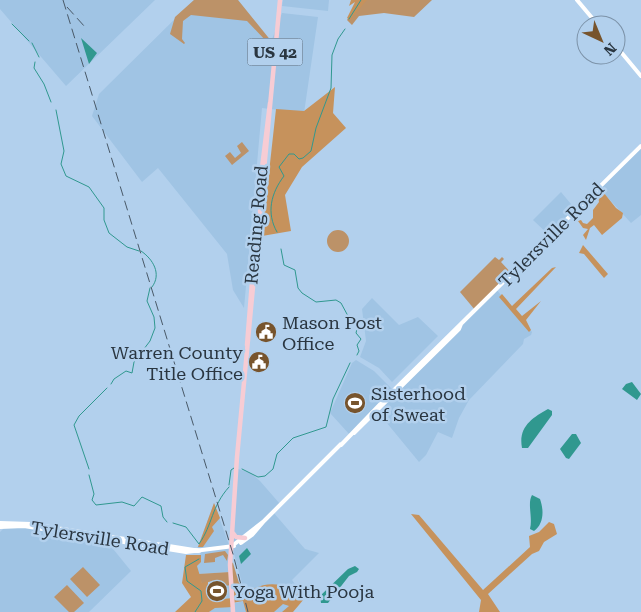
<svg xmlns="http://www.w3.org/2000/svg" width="641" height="612" font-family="'Roboto Serif',serif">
	<rect width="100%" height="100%" fill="#b2d0ed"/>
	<path fill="#a0c4e4" d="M0,0H155L66,86L0,9Z
		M194,0H238L271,42L282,13L318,17L304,113L262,108L244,308L233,290L227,254L158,168L142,182L92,116L99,94Z
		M283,0H329L328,11L282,6Z
		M641,146V215L631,223L599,188Z
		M561,192L576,210L550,236L533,220Z
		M496,289L532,332L531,335L524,339L523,344L469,400L459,418L452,438L438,432L426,455L419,462L377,411Z
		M372,298L399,325L418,317L438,336L392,382L379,368L360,357L366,341L362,309Z
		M356,360L374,371L395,392L350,435L330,413L352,363Z
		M238,469L251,473L260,481L280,504L273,512L305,549L319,553L292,580L303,595L285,612H250L232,547L230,572L198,574L197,566L201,561L200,551L197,549L214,503L229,545H232Z
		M15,525L105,539L131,571L89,612H0V532L6,526Z
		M231,584L232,598L214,600L212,588Z
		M244,601L246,612H209L215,608Z"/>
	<path fill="#bc9268" d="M194,0H238L272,42L271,47H267V42L247,21L191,15L183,21L182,39L185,43L184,44L170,34L175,17Z
		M359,0H432L414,17L384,13L359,16L352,25L347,20Z
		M242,142L249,151L232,165L225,156L230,152L235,158L241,153L237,146Z
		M327 241a11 11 0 1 1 22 0a11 11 0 1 1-22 0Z
		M495,257L499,260L502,257L504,259L501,262L512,274L475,310L460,292Z
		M225,551L228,555L227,561L223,555L215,558V562L204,563L205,554Z
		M231,562L233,563L239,583L231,590V585L212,588V581L202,584L198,574L230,572Z
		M83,567L100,585L87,597L70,579Z
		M67,585L84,603L74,612H69L54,597Z"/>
	<path fill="#c6925c" d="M351,0H367L350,20L347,18L355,2L349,6Z
		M335,87L333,113L346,128L302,167L285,195L291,231L262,236L276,109L304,111Z
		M604,193L616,208L623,213L622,218L602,235L594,225L590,228L586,240L583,235L588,229L583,228L578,221L581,220L583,223L587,224L593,218V210L599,202L598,197Z
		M583,245L608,274L604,278L584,254L579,253Z
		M556,267L516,309L522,316L541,301L526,320L531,330L529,332L499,297L502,294L512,306L552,268Z
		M214,503L220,518L212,527L214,531L203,547H198Z
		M411,514L419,515L483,590L530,547L529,536L539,532L549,522L554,524L557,534L544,542L539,551L532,554L488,594L500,612H479L481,600Z
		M186,555H201V562L197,566L202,583L208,581V585H212L214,600L232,598L231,590L237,582L251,590C269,580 289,583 304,599L293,612H282L289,606L283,604L274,612H246L243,601L232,603L233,607L215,608L209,612H175L191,597L182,583Z"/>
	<path fill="#30988f" d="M81,38L97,53L89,64Z
		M632,382L641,394L637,400L622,389L626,384Z
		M548,409L552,411V415L528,448H522C518,427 532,418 548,409Z
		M572,434H576L581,443L569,459L566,458L560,449Z
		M532,495L540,499C544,510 544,524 534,531L530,529C533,517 527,504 532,495Z
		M247,548L251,554L241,564L239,556Z
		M355,566L359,569L357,572L349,576L328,603H321L320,596L348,569Z"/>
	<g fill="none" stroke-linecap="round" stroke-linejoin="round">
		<path stroke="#30988f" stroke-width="1" d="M349,19L361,0
			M12,24L29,41
			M32,43L39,57
			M35,62L34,68L44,84L51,102
			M56,110L64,151L61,164L66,176L89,187L104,208V220L109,233L127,247L139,251
			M277,232C266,213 271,193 284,176L279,167L289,154H294L299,159L303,158L311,151L316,128L331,88L332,55L338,39L345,29
			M281,249L284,265L295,270L298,288L302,293L316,302L336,300L341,303L348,316L359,321L356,333L361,339L357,345L359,351L357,355
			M141,251C153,259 162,274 152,287
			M111,384L114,379L126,371L132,373L134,362L150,341L155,328L154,317L147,301L150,288
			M89,469L74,425L79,416L107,388
			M242,469L258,477L265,476L273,469L277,454L293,438L326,427L333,399L350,363
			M89,475L94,494L92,500L96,505L122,502L134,506L142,497L161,506L163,517L167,522
			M229,485L231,470L234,468
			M173,523L186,527L199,544C213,524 211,507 229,487
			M195,612L202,601L201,591L187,581L185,567L199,559"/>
		<path stroke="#fff" stroke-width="4" d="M577,0L598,25
			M616,46L641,76
			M354,433L459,329L461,324
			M341,445L391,393L641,146
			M0,523L31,524L200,551
			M0,527L24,526L186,552L234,546
			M241,543L252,535L264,521
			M232,546L264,521L341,444"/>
		<path stroke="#f7ccd4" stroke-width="4.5" d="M261,176L270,103
			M247,345L256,231
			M233,533L236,537L245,538
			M233,612L230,565L237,457L280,0"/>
		<path stroke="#495968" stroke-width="1" stroke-dasharray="10 5" stroke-linecap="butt" d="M63,0L233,554L248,612
			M67,7L85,27"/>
	</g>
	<defs>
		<g id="civic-disc" transform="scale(1.125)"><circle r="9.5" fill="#77542d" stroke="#b2d0ed"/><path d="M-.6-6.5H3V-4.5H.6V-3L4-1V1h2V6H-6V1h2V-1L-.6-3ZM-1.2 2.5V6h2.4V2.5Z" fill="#fff"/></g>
		<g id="stadium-disc" transform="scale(1.125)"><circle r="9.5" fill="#77542d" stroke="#b2d0ed"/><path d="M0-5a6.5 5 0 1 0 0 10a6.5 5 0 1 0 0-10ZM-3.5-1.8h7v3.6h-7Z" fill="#fff"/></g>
	</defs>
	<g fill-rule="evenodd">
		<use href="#civic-disc" x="266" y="332"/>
		<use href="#civic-disc" x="259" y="362"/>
		<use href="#stadium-disc" x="355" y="403"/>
		<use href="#stadium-disc" x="217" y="591"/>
	</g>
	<g text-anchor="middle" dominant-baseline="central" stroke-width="5" stroke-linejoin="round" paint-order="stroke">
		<rect fill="#b2d0ed" stroke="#536475" stroke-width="1" x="247.5" y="38.5" width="55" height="27" rx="4"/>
		<g font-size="16" font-weight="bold" fill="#2a3641">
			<text x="275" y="52">US 42</text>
		</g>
		<g font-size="18" fill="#2a3641" stroke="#b2d0ed">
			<text transform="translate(256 225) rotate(-85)">Reading Road</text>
			<text transform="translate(551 235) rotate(-45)">Tylersville Road</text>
			<text transform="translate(100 538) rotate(9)">Tylersville Road</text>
		</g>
		<g font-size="18" fill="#2a3641" stroke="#b2d0ed" text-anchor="start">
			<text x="282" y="322">Mason Post<tspan x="282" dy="21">Office</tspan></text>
			<text x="243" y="352" text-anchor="end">Warren County<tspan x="243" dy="21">Title Office</tspan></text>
			<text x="371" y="393">Sisterhood<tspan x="371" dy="21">of Sweat</tspan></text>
			<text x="233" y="591">Yoga With Pooja</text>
		</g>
	</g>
	<g transform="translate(601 40) rotate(136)"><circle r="24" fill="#b2d0ed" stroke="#7c92a8"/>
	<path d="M0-4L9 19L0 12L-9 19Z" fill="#77542d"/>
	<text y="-8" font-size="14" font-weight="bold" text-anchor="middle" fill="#2a3641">N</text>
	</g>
</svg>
